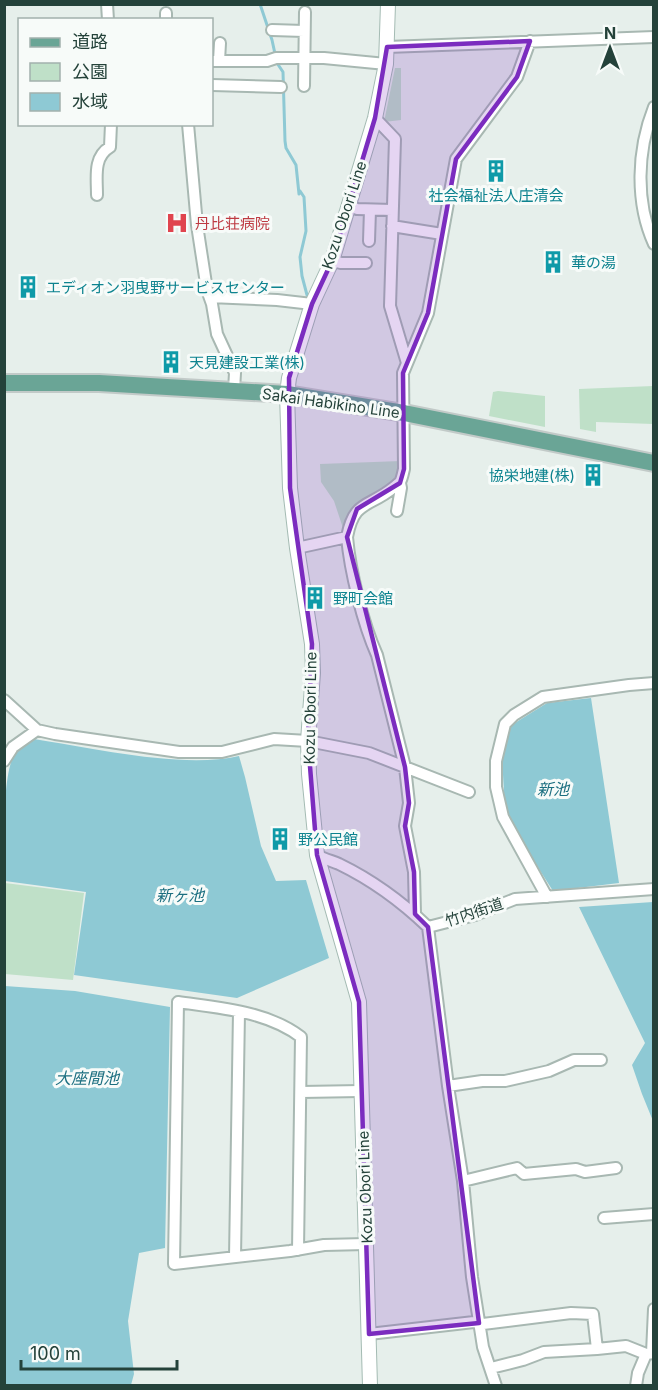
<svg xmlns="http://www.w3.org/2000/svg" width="658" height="1390" font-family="Inter,'Noto Sans JP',sans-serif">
	<rect width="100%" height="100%" fill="#e6efeb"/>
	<path fill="#bfe0c8" d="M395,68H401V120L384,122Z
		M653,386V424L596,422V432L580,429L579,389Z
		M498,391L545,396V427L489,416L493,392Z
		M401,461V471L394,483L347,528H343L334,501L321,482L320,464Z
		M5,883L84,893L73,980L5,974Z"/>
	<path fill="#8ec9d4" d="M591,698L619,883L553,891L530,855L520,835L505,810L502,757L510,726L547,703Z
		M34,739C93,748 182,769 239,756L245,777L261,846L276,881L306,880L329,958L237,998L74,975L86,892L5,881C5,853 0,767 18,749C23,745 29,742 34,739Z
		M653,902H654L653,1121L642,1094L632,1065L645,1043L579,907Z
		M5,986L75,991L170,1007L165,1248L139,1253L128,1321L134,1374L131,1385H5Z"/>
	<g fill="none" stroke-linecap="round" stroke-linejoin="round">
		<path stroke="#8ec9d4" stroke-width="3" d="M260,4L272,40L277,63L283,72L285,141L286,148L296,165L299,194L300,191L304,197L306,231L300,257L302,276L307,295L309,297"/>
		<g stroke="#a8b8b2" stroke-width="14">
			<path id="minor" d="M107,4L108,20
				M166,20V13
				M272,30L304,31
				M387,47L654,37
				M212,61H267L276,58H324L386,64
				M219,61L220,43
				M212,85L281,87
				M304,86L305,12
				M654,107C637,150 635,202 654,244
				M375,118L395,139L390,306L407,363
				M188,124L197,225L207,290L212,304L217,334L235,373L234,390
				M97,195C97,177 93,157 110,147L111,124
				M348,205L357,209L392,210
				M392,226L442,234
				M369,241L370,210
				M332,261L341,263H366
				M210,297L277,300L312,304
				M397,511L401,488L400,483
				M347,537C354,500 368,508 393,488C393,488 399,483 400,482C402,479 403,473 404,469L403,373L428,313L456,159L517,77L530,41
				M297,548L347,537C350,571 363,624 377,655L405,767L409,803L405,826L414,872L415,914
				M4,700L37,730L55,734L179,752H222L274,739L308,741L369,753L469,792
				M4,761L13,747L37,730
				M317,855C324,859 332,861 339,864C372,880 402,902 428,927
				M547,897L503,817L496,787V761L505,724L514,715L543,697L629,685L654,683
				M428,927L448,1086L463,1181L472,1277L483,1347L496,1386
				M428,927L475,915L515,899L654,889
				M448,1086L482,1081H505L549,1071L574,1060H601
				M301,1092L361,1091
				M463,1181L517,1168L524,1174L576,1169L585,1172L616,1168
				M604,1218L654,1214
				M298,1250L301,1037C267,1011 220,1008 178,1002L174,1264L290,1251L324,1245L366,1244
				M235,1257L239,1012
				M369,1334L474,1322L483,1324L571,1313L593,1314L597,1349L626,1346L646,1354L654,1353
				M652,1353L654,1309
				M491,1368L523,1360L544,1352L597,1349
				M636,1386L638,1373L646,1354"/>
		</g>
		<g stroke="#a4bbb3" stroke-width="16">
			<path id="secondary" d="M370,1386L359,1002L317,855L309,774L308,741L313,673L312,644L297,548L290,488L287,394L289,378L312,304L332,261L375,118L386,64L388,4"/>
		</g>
		<g stroke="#c2cac8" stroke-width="20">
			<path id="primary" d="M4,383H99L287,394L404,413L654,463"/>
		</g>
		<use href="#minor" stroke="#fff" stroke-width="10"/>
		<use href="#secondary" stroke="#fff" stroke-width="14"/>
		<use href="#primary" stroke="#6aa596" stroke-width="16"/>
	</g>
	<path fill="#7b2cbf" fill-opacity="0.2" stroke="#7b2cbf" stroke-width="4.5" stroke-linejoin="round" d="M530,41L517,77L456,159L428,313L403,373L404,469L400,483L357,509L347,537L405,767L409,803L405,826L414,872L415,914L428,927L479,1323L369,1334L359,1002L317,855L308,741L312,644L290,488L289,378L312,304L332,261L375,118L387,47Z"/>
	<defs>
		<g id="building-bare" transform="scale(1.8)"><path d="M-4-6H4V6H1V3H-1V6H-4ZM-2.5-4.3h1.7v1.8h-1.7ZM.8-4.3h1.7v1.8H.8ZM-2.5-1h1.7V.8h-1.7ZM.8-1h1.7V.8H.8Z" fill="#0f9aa8" stroke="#f7fbf9" stroke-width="2.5" paint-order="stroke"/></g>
		<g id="hospital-bare" transform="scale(1.8)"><path d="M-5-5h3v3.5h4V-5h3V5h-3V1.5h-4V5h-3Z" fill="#e0444e" stroke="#f7fbf9" stroke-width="2.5" paint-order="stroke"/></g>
	</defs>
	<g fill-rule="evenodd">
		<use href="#building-bare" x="496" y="171"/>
		<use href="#hospital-bare" x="177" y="223"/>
		<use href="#building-bare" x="553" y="262"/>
		<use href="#building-bare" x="28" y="287"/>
		<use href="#building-bare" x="171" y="362"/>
		<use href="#building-bare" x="593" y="475"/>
		<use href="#building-bare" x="315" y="598"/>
		<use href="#building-bare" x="280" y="839"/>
	</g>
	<g text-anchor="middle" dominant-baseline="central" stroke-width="6" stroke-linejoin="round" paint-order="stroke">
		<g font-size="15" fill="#0d838f" stroke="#f7fbf9" text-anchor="start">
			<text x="496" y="195" text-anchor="middle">社会福祉法人庄清会</text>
			<text x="571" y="262">華の湯</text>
			<text x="46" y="287">エディオン羽曳野サービスセンター</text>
			<text x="189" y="362">天見建設工業(株)</text>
			<text x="575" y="475" text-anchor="end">協栄地建(株)</text>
			<text x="333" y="598">野町会館</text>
			<text x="298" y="839">野公民館</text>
		</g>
		<g font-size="15" fill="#24423a" stroke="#f7fbf9">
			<text transform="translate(344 215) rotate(-72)">Kozu Obori Line</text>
			<text transform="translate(331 403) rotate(8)">Sakai Habikino Line</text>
			<text transform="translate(310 708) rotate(-89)">Kozu Obori Line</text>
			<text transform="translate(474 912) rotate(-18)">竹内街道</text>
			<text transform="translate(365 1187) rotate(-92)">Kozu Obori Line</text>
		</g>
		<g font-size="15" fill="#be3a42" stroke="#f7fbf9" text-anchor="start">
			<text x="195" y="223">丹比荘病院</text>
		</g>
		<g font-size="16" font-style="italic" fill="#1c6f80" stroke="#f7fbf9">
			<text x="553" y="789">新池</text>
			<text x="180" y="895">新ヶ池</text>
			<text x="87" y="1078">大座間池</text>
		</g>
	</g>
	<rect width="658" height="1390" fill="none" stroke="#24423a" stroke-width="12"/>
	<rect x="18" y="18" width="195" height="108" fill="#f7fbf9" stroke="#a3b1ad" stroke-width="1.5"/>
	<rect x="30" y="38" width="30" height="9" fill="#6aa596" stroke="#a3b1ad" stroke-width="1.5"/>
	<text x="72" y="48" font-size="18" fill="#24423a">道路</text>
	<rect x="30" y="63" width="30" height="18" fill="#bfe0c8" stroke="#a3b1ad" stroke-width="1.5"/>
	<text x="72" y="78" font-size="18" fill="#24423a">公園</text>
	<rect x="30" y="93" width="30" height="18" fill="#8ec9d4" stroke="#a3b1ad" stroke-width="1.5"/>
	<text x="72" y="108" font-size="18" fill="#24423a">水域</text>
	<g transform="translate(610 48)" stroke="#f7fbf9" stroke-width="4.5" paint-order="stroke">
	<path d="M0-4.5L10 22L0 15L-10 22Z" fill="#24423a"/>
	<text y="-9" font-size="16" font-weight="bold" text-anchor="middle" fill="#24423a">N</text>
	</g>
	<path d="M21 1360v9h156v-9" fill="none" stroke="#24423a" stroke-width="3"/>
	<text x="30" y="1360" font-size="18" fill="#24423a" stroke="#f7fbf9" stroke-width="4.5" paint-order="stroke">100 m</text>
</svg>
